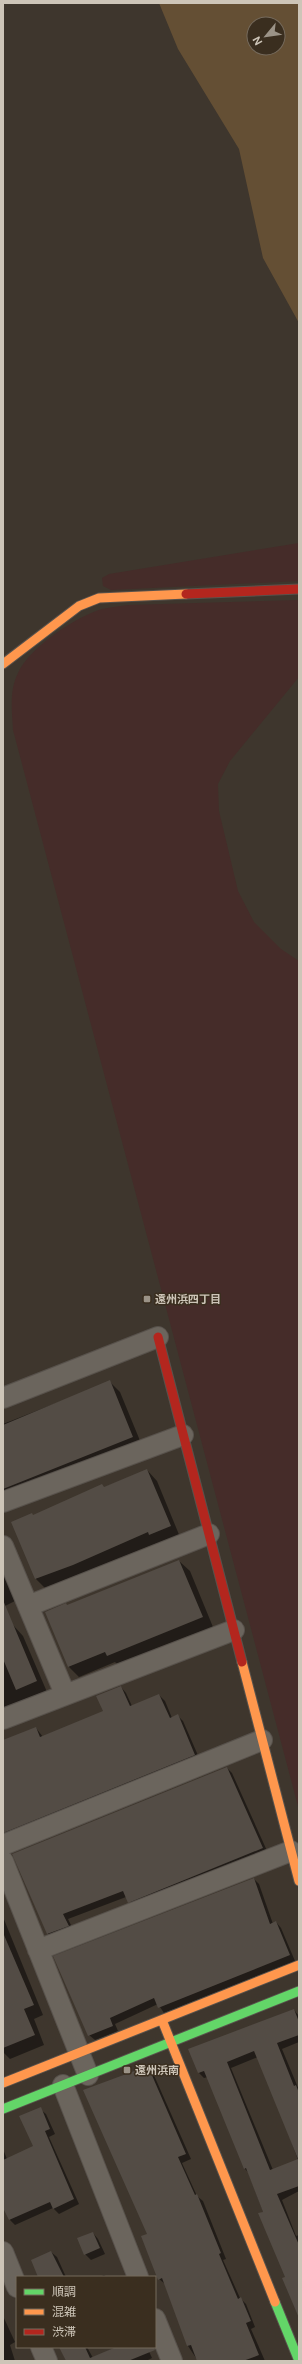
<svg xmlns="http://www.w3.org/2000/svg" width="302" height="2364" font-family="'DM Sans','Noto Sans JP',sans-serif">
	<rect width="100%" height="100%" fill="#3e362d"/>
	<path fill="#452c29" d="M299,543V581L111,590L103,586L102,578L109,574Z
		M299,600V677L230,761L218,784L219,811L238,891L254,922L281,949L299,961V1810L13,730C12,711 9,691 18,673C30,647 75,617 102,609C111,607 120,606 129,605Z"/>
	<path fill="#644f34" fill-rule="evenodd" d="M159,3H299V323L263,258L239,149L178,49ZM254,24H278V48H254Z"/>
	<path fill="#0007" fill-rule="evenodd" d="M110,1382L120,1392L143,1448L3,1495V1424Z
		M147,1470L157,1481L180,1537L161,1545L158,1543L103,1565L104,1567L46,1589L36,1579L34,1516Z
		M179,1561L190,1571L213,1627L118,1665L115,1662L79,1677L69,1667L46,1612L68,1606Z
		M3,1572L15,1601L3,1607Z
		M13,1625L23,1636L47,1692L3,1714V1629Z
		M121,1687L126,1693L132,1706L159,1695L165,1701L172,1718L178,1716L183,1721L200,1760L9,1838L3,1830V1741L36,1728L43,1737L104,1712Z
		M227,1768L232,1773L268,1853L134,1908L126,1897L68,1919L74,1931L53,1939L48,1934L13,1854Z
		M254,1879L259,1884L273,1924L276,1922L281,1928L295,1961L164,2013L158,2004L115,2024L118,2031L95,2040L89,2035L55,1957Z
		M3,1917L43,2015L34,2019L44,2045L10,2059L3,2052Z
		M294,2010L299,2016V2042L282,2049L299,2090V2191L282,2200L296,2236L299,2235V2306L248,2172L245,2169L208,2077L204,2078L199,2073ZM258,2057L272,2088L298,2160L273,2170L231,2068Z
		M148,2067L153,2073L191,2159L182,2163L197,2196L203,2201L226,2259L223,2260L240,2298L246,2304L255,2327L251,2329L265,2361H198L188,2346L165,2284L159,2279L148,2235Z
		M40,2109L46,2114L55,2134L49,2137L79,2204L59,2214L53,2208L15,2225L10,2220L3,2204V2149L7,2159L34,2147Z
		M93,2233L98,2239L105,2254L91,2260L85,2254Z
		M51,2252L57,2257L66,2277H39Z
		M104,2275L107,2277H99Z
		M3,2316L15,2342L10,2345L15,2361H3Z
		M60,2347H87L93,2358L116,2347H147L152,2358L146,2361H66Z"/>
	<path fill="#534c45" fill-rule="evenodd" d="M110,1380L133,1437L3,1489V1425Z
		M147,1469L171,1526L149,1535L148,1532L73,1565L35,1579L11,1522L32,1513L33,1515L102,1484L104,1487Z
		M179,1560L203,1617L107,1656L105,1652L68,1667L45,1612L66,1603L67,1605Z
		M3,1600L37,1681L16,1690L3,1659Z
		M121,1686L130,1706L159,1694L170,1718L178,1714L195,1755L3,1833V1740L36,1727L40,1737L103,1711L96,1696Z
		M227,1767L263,1848L128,1903L123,1891L63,1914L69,1926L47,1934L12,1854Z
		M254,1878L270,1924L276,1921L290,1955L158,2008L154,1998L110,2018L113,2026L88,2036L53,1956Z
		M4,1935L34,2005L24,2009L35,2035L3,2048Z
		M294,2009L299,2022V2035L277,2043L294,2086L296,2085L299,2093V2186L277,2194L299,2245V2318L282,2278L285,2277L258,2213L263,2212L246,2168L244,2169L204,2071L198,2073L188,2049ZM254,2051L298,2159L270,2170L227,2062Z
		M148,2066L186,2154L178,2157L195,2195L197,2194L221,2253L219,2254L238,2299L241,2297L251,2321L246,2323L259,2355L243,2361H197L191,2345L187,2346L162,2278L158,2280L141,2236L147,2234L83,2090Z
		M41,2107L50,2129L45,2131L74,2199L53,2209L50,2202L9,2220L3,2208V2160L33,2146L19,2116Z
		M93,2232L100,2248L84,2255L77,2238Z
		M51,2251L64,2277H38L31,2260Z
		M59,2347H85L90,2358L116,2347H154L155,2350L128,2361H66Z"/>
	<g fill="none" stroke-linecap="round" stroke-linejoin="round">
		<g stroke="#58524c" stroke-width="22">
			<path id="street" d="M3,1398L158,1337
				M3,1502L183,1435
				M3,1546L65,1694
				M28,1606L209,1534
				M3,1719L234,1630
				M3,1845L262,1740
				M3,1861L88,2075
				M38,1950L291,1851
				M63,2085L138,2277
				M3,2252L17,2287
				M155,2319L172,2361
				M41,2347L47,2361"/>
		</g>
		<g stroke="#58524c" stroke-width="11">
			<path id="fast" d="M3,2109L299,1991
				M275,2302L299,2361"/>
		</g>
		<g stroke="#58524c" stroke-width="11">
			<path id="slow" d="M3,664L79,606L99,598L186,594
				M242,1662L299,1881
				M162,2020L275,2302
				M3,2083L299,1965"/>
		</g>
		<g stroke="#58524c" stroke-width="11">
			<path id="jam" d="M186,594L299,589
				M158,1337L242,1662"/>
		</g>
		<use href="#street" stroke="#6b655d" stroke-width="20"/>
		<use href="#fast" stroke="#63d668" stroke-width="9"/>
		<use href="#slow" stroke="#ff974d" stroke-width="9"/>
		<use href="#jam" stroke="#b3261e" stroke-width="9"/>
	</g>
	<g fill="#9b9387" stroke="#3a2e1f" stroke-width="1.5">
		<rect x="143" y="1295" width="8" height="8" rx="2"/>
		<rect x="123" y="2066" width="8" height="8" rx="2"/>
	</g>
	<g text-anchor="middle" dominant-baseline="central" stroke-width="3" stroke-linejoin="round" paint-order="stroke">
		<g font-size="11" font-weight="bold" fill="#cdc5b8" stroke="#3a2e1f" text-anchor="start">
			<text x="155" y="1299">遠州浜四丁目</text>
			<text x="135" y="2070">遠州浜南</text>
		</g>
	</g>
	<rect width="302" height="2364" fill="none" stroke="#cdc5b8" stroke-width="8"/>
	<rect x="16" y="2276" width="140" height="72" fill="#3a2e1f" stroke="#756a5c"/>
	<rect x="24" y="2289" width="20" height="6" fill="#63d668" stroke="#756a5c"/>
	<text x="52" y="2296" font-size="12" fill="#cdc5b8">順調</text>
	<rect x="24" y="2309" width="20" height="6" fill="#ff974d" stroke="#756a5c"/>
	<text x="52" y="2316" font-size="12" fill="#cdc5b8">混雑</text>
	<rect x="24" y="2329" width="20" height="6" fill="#b3261e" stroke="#756a5c"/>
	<text x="52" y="2336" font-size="12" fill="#cdc5b8">渋滞</text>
	<g transform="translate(266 36) rotate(241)"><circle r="19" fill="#3a2e1f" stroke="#756a5c"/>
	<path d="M0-3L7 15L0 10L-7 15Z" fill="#9b9387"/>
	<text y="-6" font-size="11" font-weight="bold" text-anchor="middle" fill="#cdc5b8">N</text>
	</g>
</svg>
